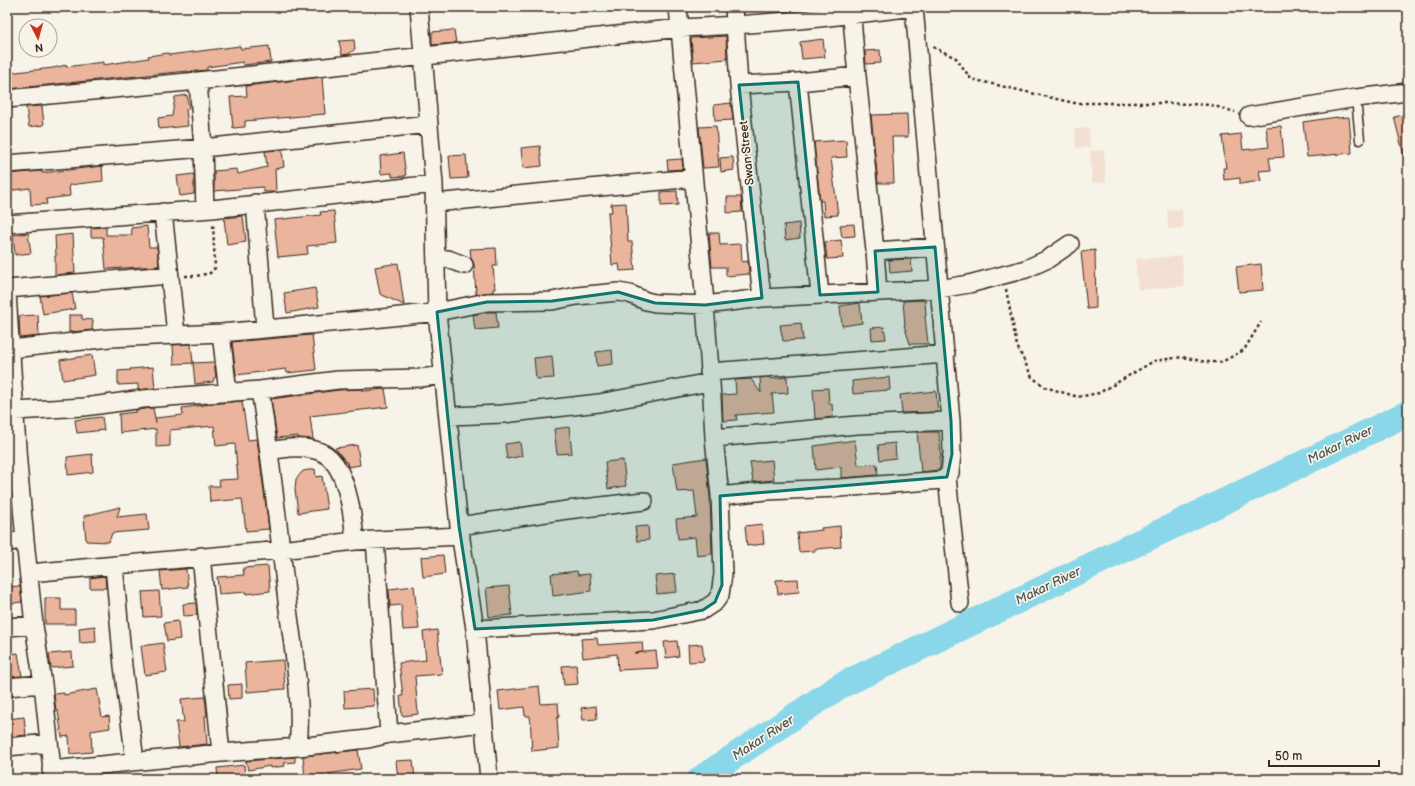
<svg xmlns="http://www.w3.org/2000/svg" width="1415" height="786" font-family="'Balsamiq Sans',sans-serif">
	<rect width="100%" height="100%" fill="#f7f3e8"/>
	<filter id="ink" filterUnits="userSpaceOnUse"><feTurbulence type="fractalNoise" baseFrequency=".025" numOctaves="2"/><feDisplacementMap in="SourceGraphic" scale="8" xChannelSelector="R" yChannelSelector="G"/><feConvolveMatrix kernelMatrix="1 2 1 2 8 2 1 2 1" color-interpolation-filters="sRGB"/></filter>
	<g filter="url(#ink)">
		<path fill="#f3e0d2" d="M1089,128L1090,147L1076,148L1075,129Z
			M1104,150L1106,182L1092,183L1090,151Z
			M1182,209L1183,228L1168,229L1167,210Z
			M1182,256L1184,286L1138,290L1135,259Z"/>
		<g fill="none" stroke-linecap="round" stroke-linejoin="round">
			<path stroke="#8ad7e9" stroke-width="26" d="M700,779L840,686L1408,413"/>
		</g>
		<path fill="#eab49d" stroke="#3b2a1e" d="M454,30L456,43L432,45V32Z
			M726,36L727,59L693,62L691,38Z
			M823,39L825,57L802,59L800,42Z
			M354,40L355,49L349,54L342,55L339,41Z
			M240,46L241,49L269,46L271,62L243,65V62L207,67V70H206L187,72V71L7,89V73L53,68L66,65V67L103,62V65L149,58L148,56L168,53L169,55Z
			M880,50L881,63L866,64L865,51Z
			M322,77L325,114L245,121V127L233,128L230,97L247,96L246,86Z
			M187,95L189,108L186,109L188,126L159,129L158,118L172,116L175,97Z
			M731,103L733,120L715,121L714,105Z
			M42,106L44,125L29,127L26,107Z
			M907,114L908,137H892L894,183H878L871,115Z
			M1408,114V155L1404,156L1394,117Z
			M1337,117V118L1349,117L1352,153L1307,157L1303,122Z
			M716,126L719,167L703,168L699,127Z
			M1281,126L1284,157L1269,158L1271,170L1259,171L1261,181L1240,184V178L1224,180L1223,168H1226L1222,136L1241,134L1243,150L1269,147L1266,127Z
			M846,140L847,157L831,158L838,215L824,216L823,201H820L814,142Z
			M540,146L542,166L523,168L521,148Z
			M282,150L284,167L275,169L276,192H264L263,187L214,191V171L237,169L238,174L267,167L265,151Z
			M403,153L406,176L392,177V173L381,174L380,156Z
			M466,155L468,178L451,179L449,156Z
			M733,157L734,170L721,172L720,158Z
			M682,159L683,169L668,170L667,160Z
			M102,166L103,181L69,185L70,196L46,199L47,204L31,205L30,188L7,191V174L42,171V173Z
			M194,174V194L180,196L177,176Z
			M677,191L678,205L661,206V192Z
			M727,197H741L742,212L727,213Z
			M626,203L628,242H632L635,270L620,271L619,264L612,265L608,212H612L611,204Z
			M334,211L337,243L307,246L308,254L278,257L274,220L321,215L320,212Z
			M243,216L246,242L227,245L224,218Z
			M799,223L800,238L785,240L784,225Z
			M854,224L855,236L842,237L840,225Z
			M147,226L149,247H157L159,266L106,269L103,237H91V228L106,227V235H132L131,228Z
			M28,233L31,253L15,255L13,235Z
			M709,233H719L720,245L741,244L742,262L748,261L749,274L726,276V267H712Z
			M73,234L75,273L55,275V256H56L55,236Z
			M841,240L843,258L827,259L825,242Z
			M496,248L497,266H493L495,289H493V292L476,294L474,264L471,258L470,249Z
			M1095,250L1096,308L1087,309L1081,252Z
			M911,259L912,271L890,273L889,260Z
			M398,263L404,305L380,294L375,267Z
			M1261,264L1263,290L1239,292L1236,267Z
			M315,288L319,307L287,313L284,293Z
			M72,293L75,309L43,314L40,296Z
			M925,300L926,316H925L928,344H910L904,325H905L903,301Z
			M860,303L862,323L842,326L840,306Z
			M488,312H496L498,328L475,330L473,315Z
			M38,315L39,336L20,338L19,316Z
			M69,315H82V319L93,320L92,330L69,332Z
			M801,323L803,340L783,341L780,325Z
			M884,327L886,339L872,340L871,328Z
			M312,335L316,370L287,373L286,369L236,375L232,342Z
			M191,344L193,363L174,364L173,345Z
			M612,350L613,364L597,366L596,352Z
			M92,355L95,375L63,380L60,360Z
			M552,356L554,378L536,379L534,358Z
			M214,362L216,377L214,378L213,382L195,384L193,363Z
			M153,367L155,388L138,390V384L118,385V371L131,370L130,369Z
			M770,377V379L787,377L788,393L772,394L774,412L736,415L737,420L723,421L722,395L736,394L735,380L751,379L761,393L760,378Z
			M889,377L890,390L864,392L865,393L853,394L852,381Z
			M828,388L829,404H832L833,417L815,419L813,389Z
			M363,389V391L385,389L388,407L310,416L313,439L298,438V436L277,438L271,399L339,390Z
			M936,391L938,412L902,413L900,395Z
			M242,401L248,440L257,439L269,529L246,531L242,499L210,502L209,486H220L219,480L238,479L235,444L216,446L214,426L170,430V446L156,447V429L120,433L119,414L136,412V410L153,408L156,423L155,418L183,415L182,408L211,404Z
			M102,417L104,430L77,433L75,420Z
			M569,427L572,453L557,454L554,429Z
			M917,432H939L941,457H940V468L939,470L921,472Z
			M855,440L858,465L877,464L878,475L841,478V467L816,470L814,446Z
			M520,442L522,456L507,459L505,444Z
			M895,443L896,458L880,460L878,445Z
			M357,445L360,465L348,467L347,462H346L335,448Z
			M92,454L93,472L68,475L67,457Z
			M706,458L710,497L712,554L697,556L695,537L678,539L676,519L697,517L694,491L677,492L673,463Z
			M623,460L626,486L608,489L605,462Z
			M772,460L774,480L753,482L750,462Z
			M315,469L316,477L322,476L327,509L298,513L295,489L296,479L303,471Z
			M120,507L117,517L147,514L149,530L112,533L109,542L86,541L84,516Z
			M762,524L764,544L747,546L745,526Z
			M648,526L649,540L637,541L635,527Z
			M840,526L841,547L815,549V551L799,552L797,533L822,530L821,528Z
			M443,555L445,574L423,577L421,557Z
			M268,566L270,591L246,594V592L219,594L217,577L244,575L243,568Z
			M186,569L188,587L162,590L160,571Z
			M577,571L578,575L590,574L591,591L553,596L551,574Z
			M675,574L677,592L657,594L655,576Z
			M105,576L106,588H90V578Z
			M798,579L799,592L778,594L776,580Z
			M20,586L22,602L7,604V587Z
			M414,586L419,629L403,630L401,605L390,606L389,589Z
			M509,586L512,615L489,617L486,588Z
			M159,591L161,616L144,617L142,592Z
			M45,598H61V610H75V624H45Z
			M196,603L197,615L184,616L183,604Z
			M178,621L180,639L167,641L164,623Z
			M95,626L96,642L80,643L79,628Z
			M437,630L442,674L415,676L418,714L402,716L400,696H403L399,663L426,660L423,632Z
			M597,638L598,645L642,642L643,652L634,653L656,651L658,668L618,670L617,654L583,658L581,639Z
			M677,641L679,656L666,658L664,642Z
			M163,643L167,672L145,675L141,646Z
			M702,644L704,661L689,662L688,645Z
			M72,652L73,666L51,668L49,654Z
			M18,653L22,676L7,677V654Z
			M283,660L285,689L247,692L245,663Z
			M576,665L578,684L564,685L562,666Z
			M242,684V698L229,699L228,685Z
			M539,686L541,704L558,703L559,717L557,718L559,748L532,751L530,716H525L524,707L500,710L498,691Z
			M97,689L102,717L109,716L110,728L91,731L92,752L70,754L69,736L62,737L58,711H56L54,694L64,693V695Z
			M373,689L374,706L345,708L344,691Z
			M205,697L207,716H205L207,744L179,747L176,722H184L181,699Z
			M596,706L597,719L583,720L581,708Z
			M24,717L26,735L9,737L7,719Z
			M358,750L361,769L327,774V777L305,779L303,756Z
			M295,757V762L284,763L285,766L270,768V766L248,770L246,761Z
			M413,760L415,778L398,779L396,761Z
			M244,765L245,779H218L217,768Z"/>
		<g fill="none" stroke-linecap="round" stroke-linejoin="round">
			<g stroke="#3b2a1e" stroke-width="11">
				<path id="lane" d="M1356,98L1360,140"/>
			</g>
			<g stroke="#3b2a1e" stroke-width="20">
				<path id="street" d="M419,7L434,184L437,312L459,526L475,629L489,779
					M734,7L739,85L762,298
					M851,7L857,76L875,251L878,292
					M198,81L203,148L205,209
					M798,82L820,295
					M739,85L798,82L857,76
					M7,99L198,81L680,28C758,25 836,17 914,7
					M1249,116L1356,98L1408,92
					M7,164L203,148L429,124
					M255,203L265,328
					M434,203L693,178
					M163,212L176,334
					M7,224L212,209L434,184
					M875,251L935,247
					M436,259H448L464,265
					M7,289L169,275
					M7,293L18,463L25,540L34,625L43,684L53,779
					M221,333L228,393
					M11,349L110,338L221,333L373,319L437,312L487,302L552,301L577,296L618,292L630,294L646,301L655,303L705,305L762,298L939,289L969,284L1026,269L1048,259L1070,244
					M709,372L946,354
					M260,390C271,460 279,531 287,601C293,649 303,700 298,747
					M15,411L84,407L143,399L260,390L338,380L420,378L444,375
					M449,416L503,414L599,403L710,382
					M714,438L857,425L951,421
					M269,451C286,448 304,445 321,452C347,463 353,516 355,541
					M947,477L960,603
					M720,496L766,491L839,488L943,480L950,473L952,454L951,421L914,7
					M459,526L567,510L644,501
					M375,540L389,734
					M7,542L25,540
					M201,556L221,753
					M114,565L123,666L135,761
					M29,573L281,550L355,541L461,536
					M7,627L34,625
					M475,629L653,620L703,610L715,602L720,595L723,574L720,496L714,438L712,397L704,292L678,7
					M7,687L43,684
					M7,747L49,743
					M51,770L221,753L298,747L368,739L389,734L483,723"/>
			</g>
			<path stroke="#3b2a1e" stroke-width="2.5" stroke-dasharray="3 3" stroke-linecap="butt" d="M933,47L956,58L971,79L1074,103H1165L1211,105L1235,112
				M185,276H196L210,273L215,268L213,223
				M1006,289L1017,346L1032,377L1045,387L1078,397L1099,393L1154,361L1182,357L1206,362H1222L1244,350L1261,322"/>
			<use href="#lane" stroke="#f7f3e8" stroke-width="8"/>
			<use href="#street" stroke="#f7f3e8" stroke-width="17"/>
		</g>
	</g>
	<path fill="#0f766e" fill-opacity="0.2" stroke="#0f766e" stroke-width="3" stroke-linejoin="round" d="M798,82L820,295L878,292L875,251L935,247L951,421L952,454L947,477L720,496L722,585L715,602L703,610L653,620L475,629L459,526L437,312L487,302L552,301L618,292L655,303L705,305L762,298L739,85Z"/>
	<g text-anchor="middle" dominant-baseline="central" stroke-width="3.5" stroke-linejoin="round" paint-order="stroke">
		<g font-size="12" fill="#3b2a1e" stroke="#f7f3e8">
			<text transform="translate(747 153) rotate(-96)">Swan Street</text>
		</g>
		<g font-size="13" font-style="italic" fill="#4f5551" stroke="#f7f3e8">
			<text transform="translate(1340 445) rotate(-26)">Makar River</text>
			<text transform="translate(1048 586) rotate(-26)">Makar River</text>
			<text transform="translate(763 738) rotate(-33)">Makar River</text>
		</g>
	</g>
	<rect width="1415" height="786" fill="none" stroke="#f7f3e8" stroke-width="24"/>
	<rect x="12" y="12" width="1391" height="762" fill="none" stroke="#3b2a1e" stroke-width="1.5" filter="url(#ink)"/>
	<g transform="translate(38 38) rotate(174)"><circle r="19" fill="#f7f3e8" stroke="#aca397"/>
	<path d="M0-3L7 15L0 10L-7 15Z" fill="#c8321e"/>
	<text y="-6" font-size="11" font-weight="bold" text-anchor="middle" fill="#3b2a1e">N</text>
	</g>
	<path d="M1269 760v6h110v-6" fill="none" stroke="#3b2a1e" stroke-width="2"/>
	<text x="1275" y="760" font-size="12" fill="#3b2a1e" stroke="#f7f3e8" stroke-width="3" paint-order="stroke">50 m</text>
</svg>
